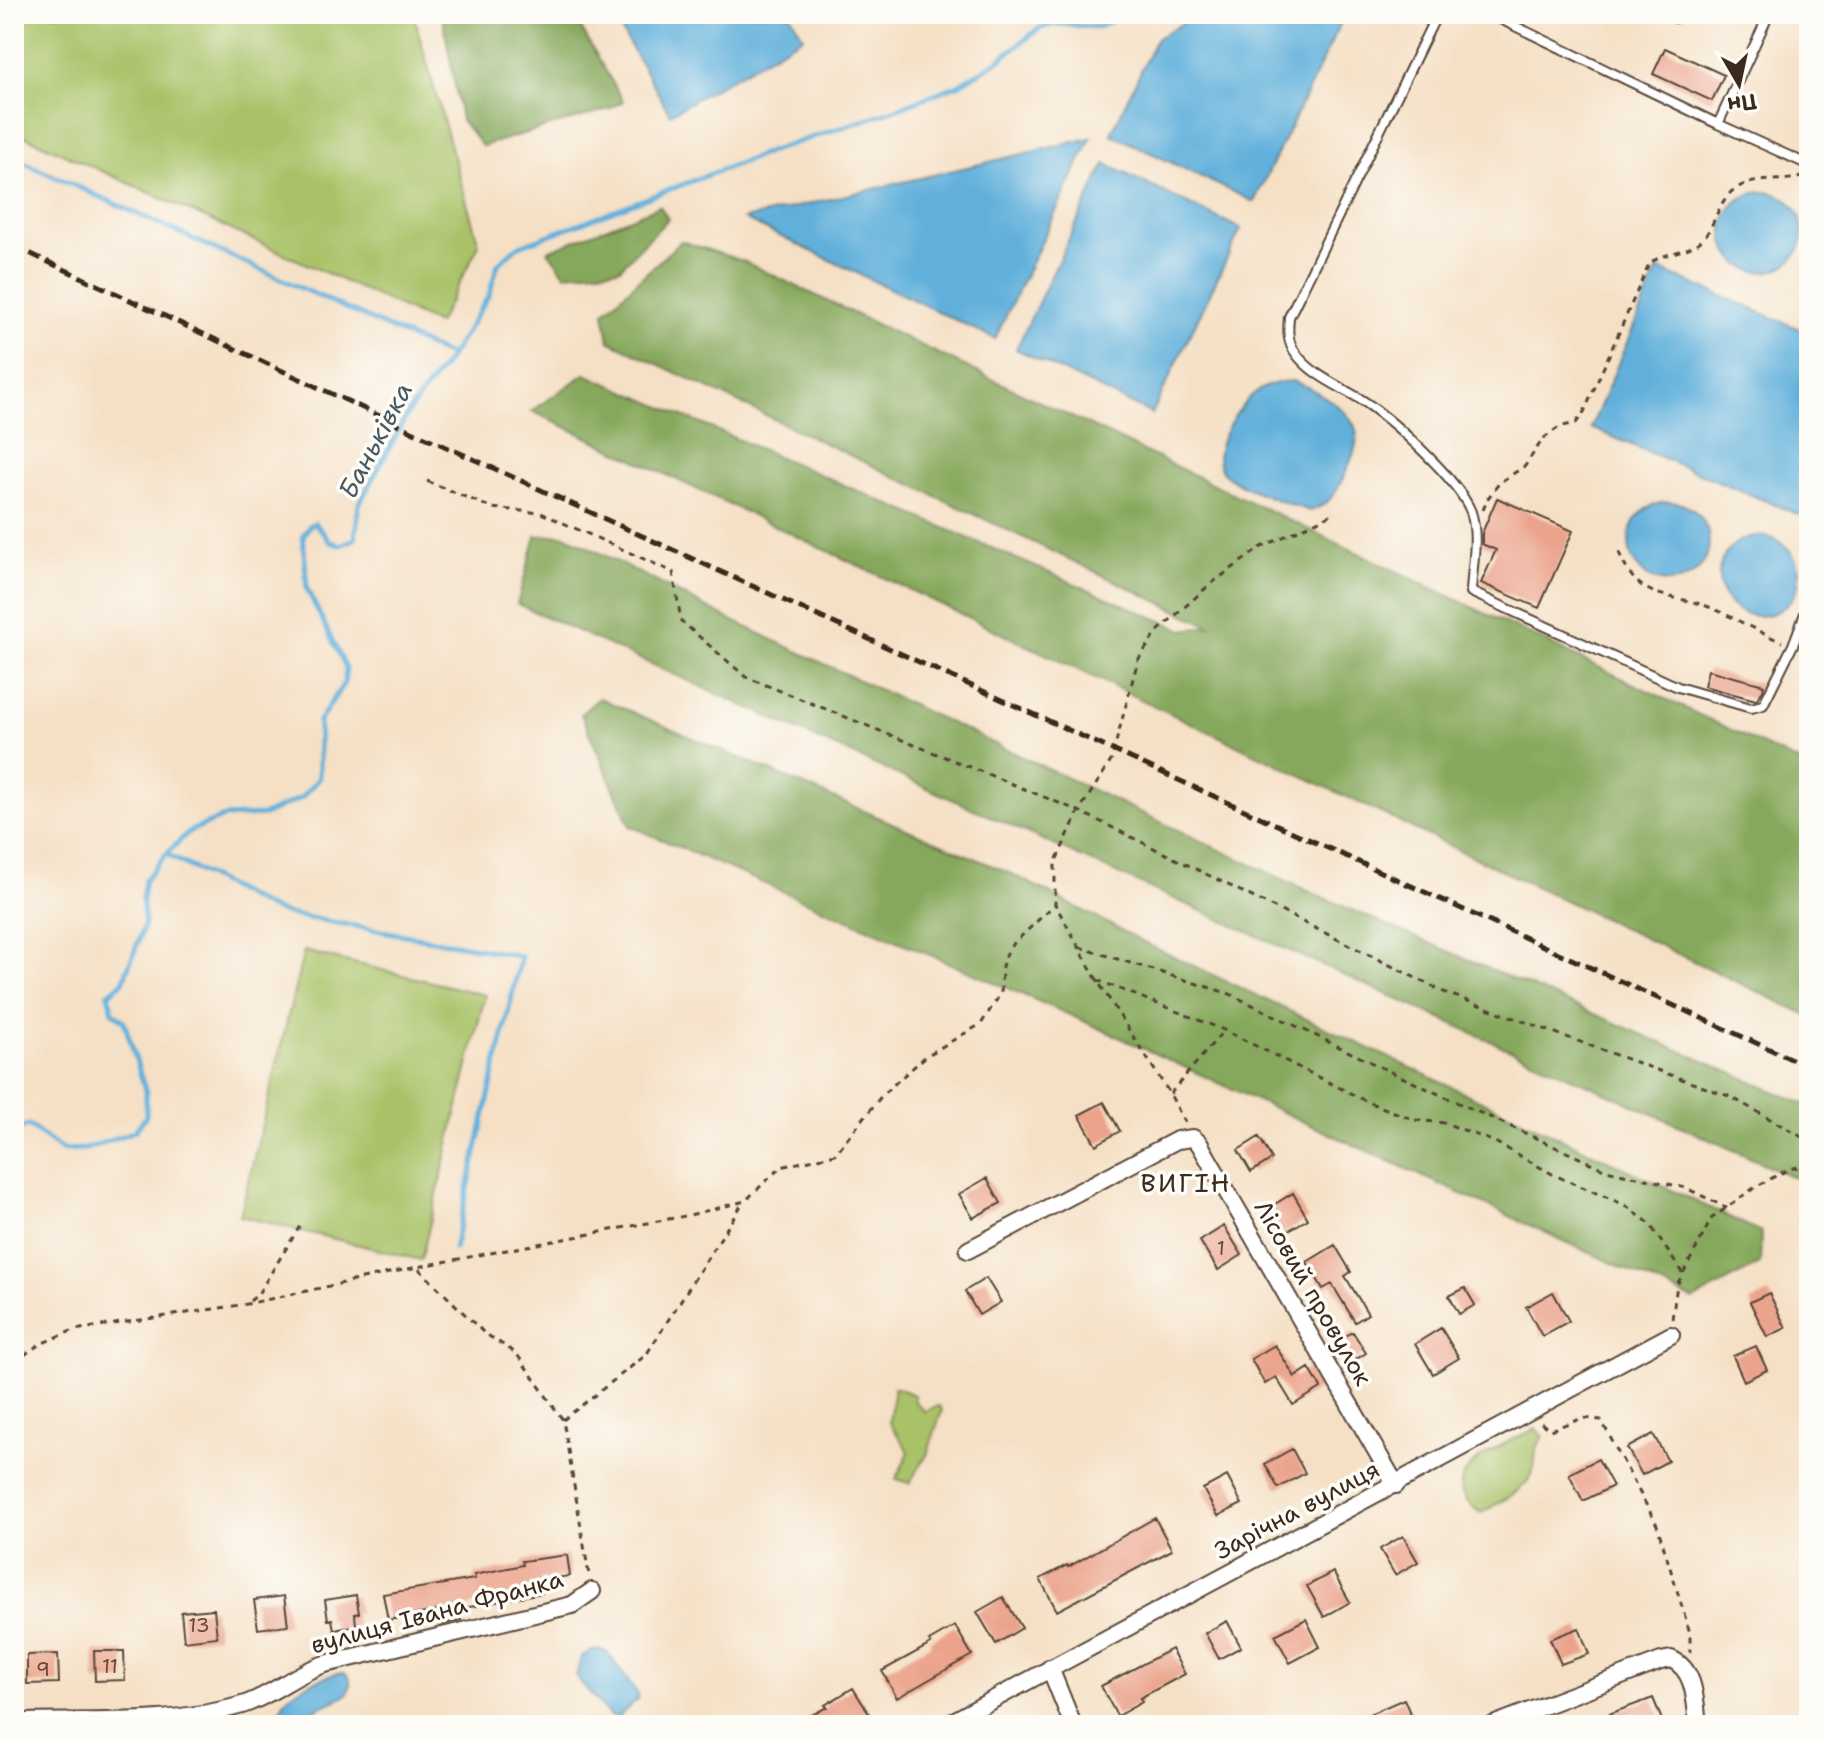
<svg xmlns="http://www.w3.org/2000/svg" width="1823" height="1739" font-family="'Shantell Sans',sans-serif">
	<rect width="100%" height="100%" fill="#fdfcf7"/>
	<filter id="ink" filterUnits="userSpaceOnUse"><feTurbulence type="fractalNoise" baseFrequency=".0125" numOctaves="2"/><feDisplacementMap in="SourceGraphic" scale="16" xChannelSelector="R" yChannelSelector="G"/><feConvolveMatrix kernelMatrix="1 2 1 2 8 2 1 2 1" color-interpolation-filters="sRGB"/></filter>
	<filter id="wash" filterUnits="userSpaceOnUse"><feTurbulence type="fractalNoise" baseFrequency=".006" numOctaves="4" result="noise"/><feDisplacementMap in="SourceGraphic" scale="32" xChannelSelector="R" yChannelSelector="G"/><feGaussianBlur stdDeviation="1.8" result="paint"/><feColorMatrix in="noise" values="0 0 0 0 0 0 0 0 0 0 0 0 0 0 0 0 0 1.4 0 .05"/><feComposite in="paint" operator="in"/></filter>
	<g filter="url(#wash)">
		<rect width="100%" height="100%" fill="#f5e0c5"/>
		<path fill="#a9c268" stroke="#727643" stroke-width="2" d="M14,14H413L479,245L438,324L14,131Z
			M304,951L485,995L421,1260L240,1216Z
			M894,1387L914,1395L915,1402L924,1411L939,1406L942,1410L927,1455L909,1483L896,1479L909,1452L889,1422Z
			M1536,1429L1543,1437C1531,1455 1538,1459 1532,1474C1524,1492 1497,1503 1481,1513C1424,1475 1503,1444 1536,1429Z"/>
		<path fill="#86a85c" stroke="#60693d" stroke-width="2" d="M442,14H573L623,101L609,109L482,146L461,120Z
			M660,206L668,219L619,269L565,274L548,251Z
			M681,241L743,261L1809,767V1016L532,411L585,374L1183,630L1210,626L609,341L604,312Z
			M565,535L733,621L1310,892L1809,1106V1181L1798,1179L517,604L536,536Z
			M599,698L1016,876L1153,947L1761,1232L1760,1264L1693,1300L1077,1018L630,826L581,714Z"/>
		<path fill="#61b0db" stroke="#4e6d7c" stroke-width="2" d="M612,14H790L803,37L670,114Z
			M1198,14H1345L1254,202L1111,134L1156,39Z
			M1091,138L995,339L744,219Z
			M1105,164L1241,229L1152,414L1016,349Z
			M1723 232a40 40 0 1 1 80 0a40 40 0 1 1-80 0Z
			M1658,269L1809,333V519L1591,428Z
			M1292,381C1307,385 1318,393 1331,401C1366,425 1360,441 1344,476C1336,493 1329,505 1310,511C1290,504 1238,488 1224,473C1205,454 1240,403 1256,392C1267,384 1279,382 1292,381Z
			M1629 542a40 40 0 1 1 80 0a40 40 0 1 1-80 0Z
			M1719 576a40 40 0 1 1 80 0a40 40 0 1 1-80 0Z
			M600,1650L607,1652L637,1693L638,1699L617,1718L610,1716L576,1677L581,1657L592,1651Z
			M337,1673H345C353,1679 350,1686 347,1695L293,1720L284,1716L281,1707C292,1686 317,1681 337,1673Z"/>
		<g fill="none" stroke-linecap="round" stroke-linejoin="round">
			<path stroke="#61b0db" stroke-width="5" d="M14,158L451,356
				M166,854L269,908L287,914L521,956L454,1249
				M14,1131L28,1125L62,1150L86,1149L135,1131L146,1116V1093L124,1021L113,1012L108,994L123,982L145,923L142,898L145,880L166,854L190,831L224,817L264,815L301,798L319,778V721L344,683L346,668L307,589L303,536L310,525L315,523L330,542L340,545L355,539L359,504L409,411L451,356L489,295L498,264L517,247L777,149L888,112L958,85L995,63L1040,28L1057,24L1098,27L1127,14"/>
		</g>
		<g id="blocks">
			<path fill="#eba38b" d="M1665,48L1724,75L1712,101L1653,74Z
				M1497,498L1573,531L1539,608L1481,583L1496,550L1482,544V533Z
				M1708,670L1764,685L1763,690L1756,700L1704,686Z
				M1104,1102L1120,1131L1096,1145L1079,1115Z
				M1259,1137L1272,1159L1251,1172L1238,1150Z
				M987,1178L1001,1203L973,1218L959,1194Z
				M1293,1193L1308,1219L1282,1234L1267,1209Z
				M1224,1226L1242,1255L1218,1270L1200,1241Z
				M1335,1245L1351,1272L1345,1276L1368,1314L1355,1322L1332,1284L1323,1289L1307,1262Z
				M986,1278L1001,1302L979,1315L965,1291Z
				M1465,1288L1475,1305L1459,1314L1449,1296Z
				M1553,1292L1569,1321L1542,1336L1526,1307Z
				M1769,1293L1786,1328L1767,1337L1750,1302Z
				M1441,1328L1459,1358L1433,1374L1415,1344Z
				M1353,1332L1366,1353L1350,1363L1337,1341Z
				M1275,1345L1295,1377L1309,1368L1321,1388L1293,1405L1276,1377L1265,1384L1251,1359Z
				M1756,1346L1767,1370L1744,1381L1733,1356Z
				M1653,1434L1668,1461L1642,1475L1627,1448Z
				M1292,1449L1305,1473L1278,1488L1265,1464Z
				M1598,1459L1613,1486L1583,1501L1569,1474Z
				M1227,1476L1242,1504L1218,1516L1203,1489Z
				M1155,1518L1172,1550L1057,1611L1040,1579L1067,1565L1068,1567Z
				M1403,1536L1418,1562L1395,1575L1380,1549Z
				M567,1555L570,1576L540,1580L542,1593L459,1609L461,1620L444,1624L439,1625L437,1611L388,1620L383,1594L475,1579L474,1575L523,1565L522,1561Z
				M1333,1572L1350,1602L1324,1617L1307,1586Z
				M356,1595L359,1613L355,1614L356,1626L334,1630L332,1619L328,1620L325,1600Z
				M284,1596L288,1625L258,1629L254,1600Z
				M1003,1597L1022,1628L996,1644L977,1612Z
				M214,1609L217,1637L184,1641L181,1612Z
				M1306,1619L1320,1647L1290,1663L1275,1635Z
				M1227,1621L1241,1647L1219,1659L1205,1633Z
				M955,1626L972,1655L897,1698L882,1671L931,1644L929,1641Z
				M1579,1628L1589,1654L1561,1664L1550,1639Z
				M1171,1649L1185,1674L1140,1698L1142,1702L1117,1716L1101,1686Z
				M94,1651H124L125,1680L95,1681Z
				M58,1654L59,1683L27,1684V1655Z
				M853,1688L871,1717L858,1725H794L827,1707L825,1705Z
				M1653,1698L1664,1725H1584V1723Z
				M1404,1699L1415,1725H1344Z"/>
		</g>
	</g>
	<g filter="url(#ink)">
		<use href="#blocks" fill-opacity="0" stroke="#574537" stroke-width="2"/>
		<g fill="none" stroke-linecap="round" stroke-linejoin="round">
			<g stroke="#574537" stroke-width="12">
				<path id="service" d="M1437,14L1289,317C1288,329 1287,342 1295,352C1310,375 1342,387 1365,402C1394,422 1459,480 1471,512C1479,537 1472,567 1471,592L1678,687L1751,708L1763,705L1793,645L1809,603
					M1490,14L1718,124L1809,165
					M1675,18L1677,14
					M1718,124L1769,14"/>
			</g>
			<g stroke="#574537" stroke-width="20">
				<path id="minor" d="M968,1250L1177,1140L1193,1138L1199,1143L1396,1485
					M1050,1668L1073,1725
					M14,1722C87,1720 172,1726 242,1705C272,1696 295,1673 325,1664L572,1605L592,1591
					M946,1725L1671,1335
					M1493,1725L1661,1661L1671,1659C1696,1670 1695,1702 1698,1725"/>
			</g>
			<path stroke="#574537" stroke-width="3" stroke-dasharray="6 6" stroke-linecap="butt" d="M427,481L492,508L541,513L673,572L681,621L746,677L1079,811L1446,993L1731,1097L1809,1141
				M1483,510L1488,498L1500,482L1525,466L1543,439L1559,427L1576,423L1584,412L1649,264C1663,253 1681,253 1695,245C1716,233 1715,202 1735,189C1755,176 1780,183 1801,177
				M1619,552C1638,605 1672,591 1714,609C1737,619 1758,632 1782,642
				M1079,947L1230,994L1397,1075L1606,1170L1686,1188L1727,1208
				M1097,980L1224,1030L1368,1102L1415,1120L1445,1123L1495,1142L1554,1175L1625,1205L1649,1223L1683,1274
				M1170,1094L1224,1030
				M1185,1123L1170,1094L1097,980L1055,904V863L1079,811L1111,761L1138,660L1157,632L1208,586L1260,548L1332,514
				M419,1269L484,1333L516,1353L563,1420L589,1575
				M250,1301L258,1294L300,1226
				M1672,1319L1677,1285L1712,1218L1757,1186L1789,1169L1809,1165
				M14,1362L40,1344L74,1330L247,1304L417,1267L690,1215L745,1201L781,1167L835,1154L883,1094L926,1056L981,1024L1001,993L1002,966L1009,948L1055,904
				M563,1420L646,1355L744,1201
				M1541,1423L1550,1430L1583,1418L1601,1420L1657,1525L1690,1633V1652"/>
			<use href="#service" stroke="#fff" stroke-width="8"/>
			<use href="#minor" stroke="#fff" stroke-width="16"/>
			<path stroke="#3b2a1e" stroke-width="5" stroke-dasharray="12 6" stroke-linecap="butt" d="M14,246L427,438L1809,1067"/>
		</g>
	</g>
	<g text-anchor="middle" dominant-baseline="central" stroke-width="7" stroke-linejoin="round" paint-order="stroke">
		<g font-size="20" fill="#674839">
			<text x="1221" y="1248">1</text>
			<text x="199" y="1625">13</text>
			<text x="110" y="1666">11</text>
			<text x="43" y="1669">9</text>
		</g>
		<g font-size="24" fill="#3b2a1e" stroke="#fdfcf7">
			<text transform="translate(1313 1293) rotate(60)">Лісовий провулок</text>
			<text transform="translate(1297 1510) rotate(-28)">Зарічна вулиця</text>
			<text transform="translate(437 1612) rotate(-15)">вулиця Івана Франка</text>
		</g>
		<g font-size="26" font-style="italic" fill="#485960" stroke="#fdfcf7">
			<text transform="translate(375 440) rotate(-62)">Баньківка</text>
		</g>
		<g font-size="26" letter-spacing="2" fill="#3b2a1e" stroke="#fdfcf7">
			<text x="1186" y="1182">ВИГІН</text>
		</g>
	</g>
	<rect width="1823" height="1739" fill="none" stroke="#fdfcf7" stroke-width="48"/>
	<g transform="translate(1739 84) rotate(171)" stroke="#fdfcf7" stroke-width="6" paint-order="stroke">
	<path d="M0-6L14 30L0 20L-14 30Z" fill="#3b2a1e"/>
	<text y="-12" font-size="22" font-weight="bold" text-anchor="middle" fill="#3b2a1e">Пн</text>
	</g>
</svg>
